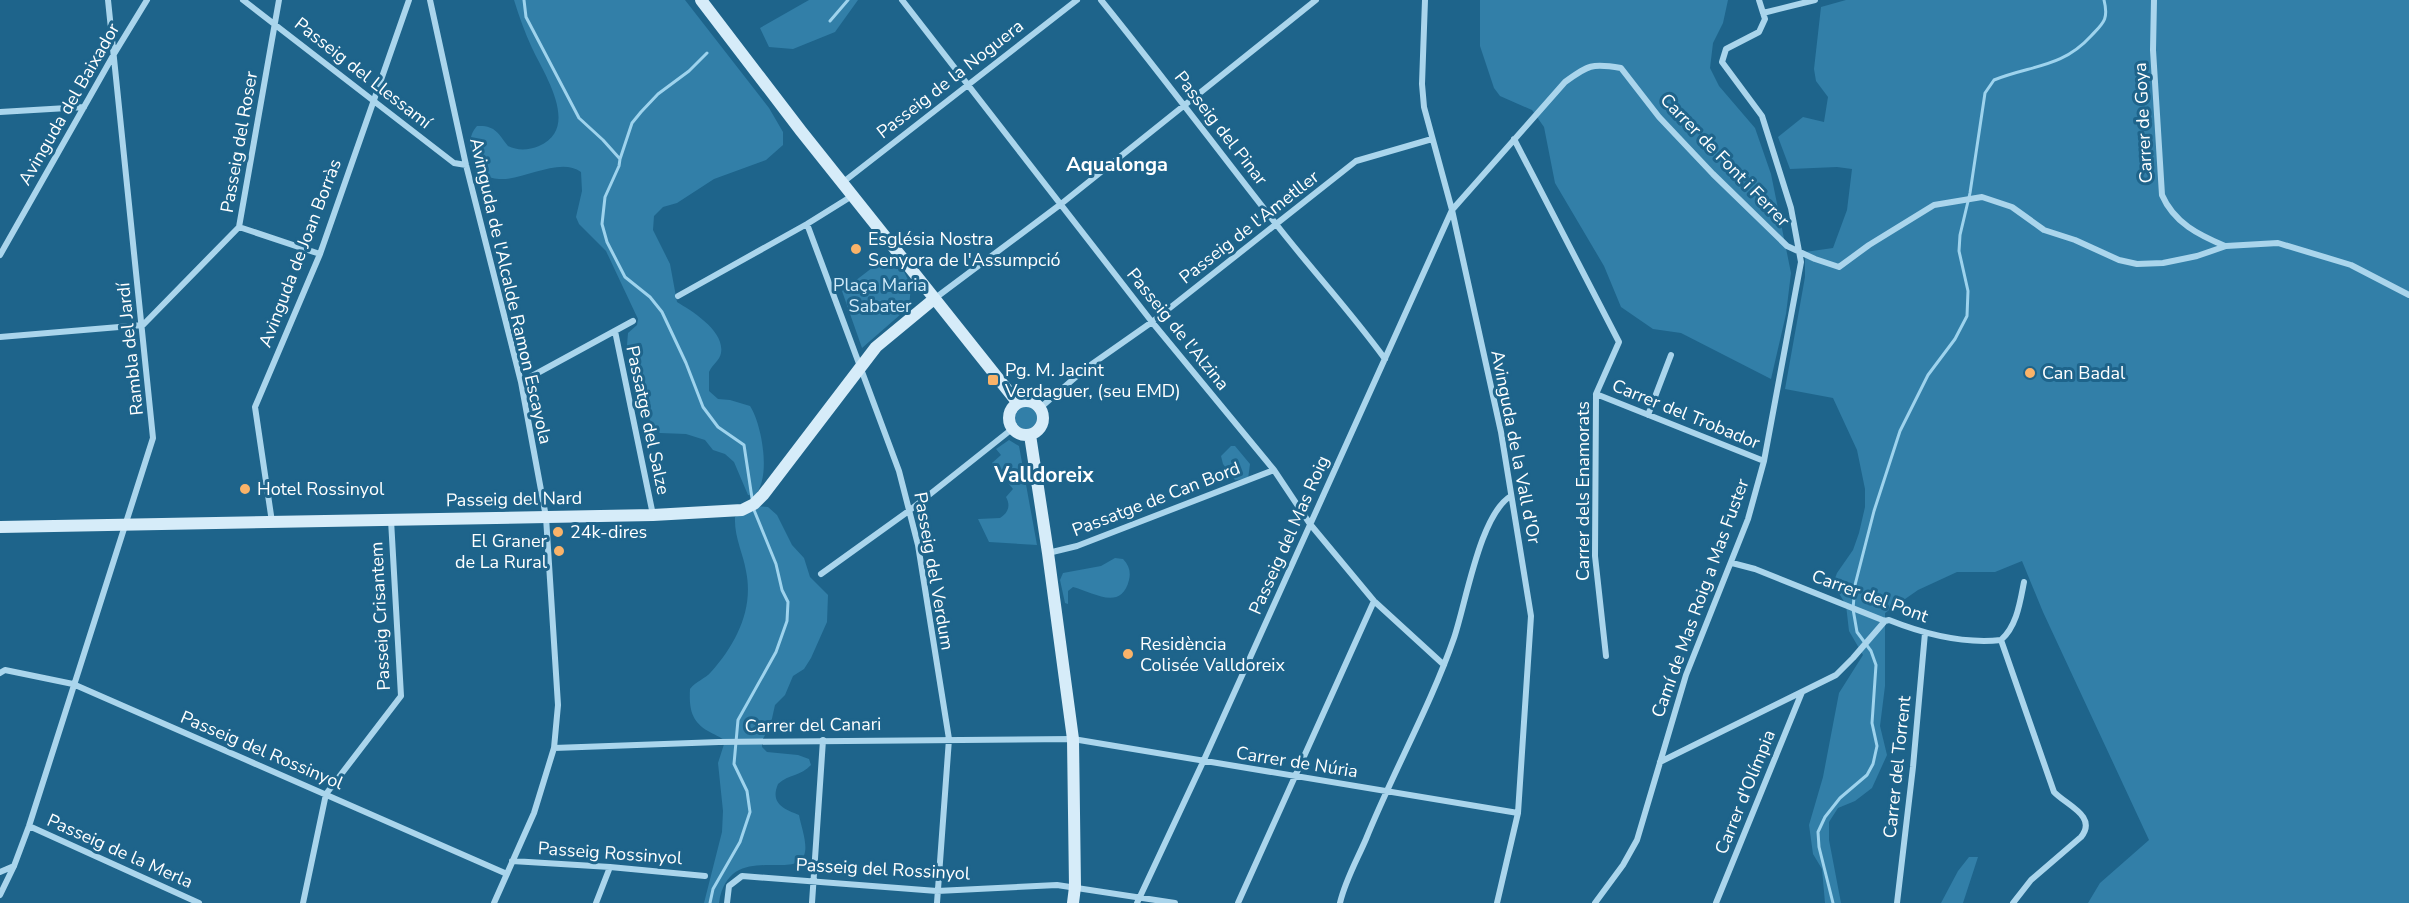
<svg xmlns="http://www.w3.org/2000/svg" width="2409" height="903" font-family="'Nunito Sans',sans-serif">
	<rect width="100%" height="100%" fill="#1e648b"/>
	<path fill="#327fa8" d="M514,0H685L769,108L783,132V145L766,160L714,179L677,203L663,207L654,216L653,230L670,264L677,302C692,311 725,331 721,353C720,360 712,365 709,372V391L718,399L730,400L750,406C762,424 772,480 754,496L748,495L734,462L725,454L713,450L705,440L686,434L660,433L651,424L627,345L628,333L637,325L638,319L606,251L579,224L576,217L582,191L581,172C550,150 491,209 473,157C469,145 469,135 477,126C495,125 498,133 508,146C518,151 529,150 539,146C581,128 544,74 532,48C525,33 519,16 514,0Z
		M809,0H858L835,32L793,49L769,47L760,28Z
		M1480,0H1728L1723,23L1713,43L1710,68L1719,86L1755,128L1771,174L1791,273L1786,314L1771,379L1681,333L1653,329L1621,307L1604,266L1555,183L1544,127L1532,110L1500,96L1494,88L1480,46Z
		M1846,0H2409V903H2088L2100,883L2149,840L2043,612L2022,561L1995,572H1957L1918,590L1885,613V686L1880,726L1887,755L1872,788L1855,801L1838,808L1829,822V840L1841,903H1825L1822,869L1813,854L1809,825L1823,777L1839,693L1863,655L1849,631L1846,605L1837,590L1834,581L1837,573L1853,550L1859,533L1865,507V489L1857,450L1833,398L1785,389L1805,277V252L1833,248L1847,210L1852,169L1837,167L1790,169L1778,137L1803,117L1824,122L1828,97L1816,81L1814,69L1821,7Z
		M894,251L911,286L909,307L862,348L842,291Z
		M1015 418a11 11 0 1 1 22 0a11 11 0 1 1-22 0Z
		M1009,440L1019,446L1037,545L989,542L978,519L1000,518C1008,513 1011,506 1006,497L1013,489L992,463L1001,455L996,449Z
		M1231,446H1235L1250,464L1248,479L1235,480L1223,464L1221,456Z
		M755,506L768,507L777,515L792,545L804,558L810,577L828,595L827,622L811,658L804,669L793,676L785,695L775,705L771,723L762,741V747L767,752L798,755L809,759L811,765C801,776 789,774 778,784C770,803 783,809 799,815C801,826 807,842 805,852C799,884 729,838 719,903H704L722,832L723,811L718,763L725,741C720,736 714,735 708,731C691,721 689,708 690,689C696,681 705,679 711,672C736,644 754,609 746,571C743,553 734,537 735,517Z
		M1115,558L1123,559C1129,565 1131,572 1129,580C1121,612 1093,592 1073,587L1068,591V604L1065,603L1060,580L1063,573L1101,566Z
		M1969,857H1978L1963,903H1941L1958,871Z"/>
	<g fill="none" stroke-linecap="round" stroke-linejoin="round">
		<path stroke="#9ed3ed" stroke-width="3" d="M524,0L526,17L579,118L603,140L620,159L619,166L605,197L602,224L607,242L625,277L650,297L662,312L686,363L703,407L718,427L744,445L752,498
			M830,21L848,0
			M620,159L632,123L641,112L658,94L689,71L707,53
			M710,903L713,889L740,842L750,812L747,791L734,764L738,720L776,652L787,621L788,602L782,590L776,564L754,510
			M1833,903L1819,847L1818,832L1825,817L1840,798L1867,775L1873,764L1877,746L1872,723L1876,665L1871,651L1857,632L1853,609L1855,585L1874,511L1900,431L1928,375L1955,339L1967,316L1968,291L1959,251L1960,235L1970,193L1985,93L1994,80C2031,65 2062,68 2091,36C2103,23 2109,20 2104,0"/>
		<path stroke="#aad5ec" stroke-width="6" d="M243,0L454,163L466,165
			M430,0L466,165L521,382L546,517L558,705L554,748L534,813L494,903
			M902,0L1152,322L1274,470L1310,524L1374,601L1444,665
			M1101,0C1161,74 1217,149 1276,224C1311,269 1351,312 1385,359
			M1425,0L1422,84L1424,107L1452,210L1501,432L1531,616L1518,813L1497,903
			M2154,0L2153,50L2162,195C2174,223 2199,235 2225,246
			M1763,13L1815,0
			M0,112L84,107
			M1514,139L1619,342L1596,394L1595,556L1606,656
			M842,183L1077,0
			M807,224L899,471L918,545L949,739L937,903
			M239,227L320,254
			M0,255L114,54L147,0
			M678,296L807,224L852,196
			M934,299L1061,204L1316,0
			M615,331L653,515
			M0,337L143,325L239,227L279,0
			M521,382L633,321
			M1596,394L1764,461
			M1040,408L1085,369L1152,322L1356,161L1432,139
			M1648,415L1671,355
			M272,522L255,407L320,254L409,0
			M1048,553L1077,546L1274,470
			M1732,563L1755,569L1885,621L1889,620C1924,634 1963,644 2001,640
			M821,574L910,510L1012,429
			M2001,640L2054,792C2066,805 2098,816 2081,837L2031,880L2013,903
			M2001,640C2017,626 2020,602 2024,582
			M0,673L5,670L73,684L507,874
			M554,748L719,742L1073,739L1518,813
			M1660,762L1836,675L1853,658L1885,621
			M29,826L199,903
			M512,861L610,867L705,876
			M0,872L14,866
			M0,895L14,866L29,826L153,438L108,0
			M303,903L326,794L401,696L391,520
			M596,903L610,867
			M727,903L729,886L742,876L937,891L1057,885L1175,903
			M812,903L823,740
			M1137,903L1203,762L1452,210L1565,82C1588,65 1592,63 1621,68L1659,117L1713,174L1787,246L1815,259L1839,267L1869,245L1934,205L1982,197L2012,207L2044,230L2075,240L2119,260L2137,264L2163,263L2197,256L2226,246L2278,243L2351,265L2409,295
			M1238,903L1374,601
			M1340,903C1345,881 1357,860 1366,839C1393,772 1430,707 1454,638C1466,603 1480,514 1511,496
			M1595,903L1623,865L1637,840L1686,675L1748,519L1764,461L1801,262L1791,208L1762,116L1722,62L1726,49L1759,32L1765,19L1759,0
			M1716,903L1802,692
			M1897,903L1913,767L1925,633"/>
		<path stroke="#d6ecf9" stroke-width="12" d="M701,0L801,131L1017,402
			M1009 418a17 17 0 1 1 34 0a17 17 0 1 1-34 0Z
			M1030,435L1048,553L1073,739L1075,887L1073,903
			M0,527L653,515L742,510L754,504L763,495L876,347L934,299"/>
	</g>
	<g fill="#fab369" stroke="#1e648b" stroke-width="2">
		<circle cx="856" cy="249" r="6"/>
		<circle cx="2030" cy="373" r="6"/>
		<rect x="987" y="374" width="12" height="12" rx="3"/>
		<circle cx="245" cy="489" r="6"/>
		<circle cx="558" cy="532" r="6"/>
		<circle cx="559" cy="551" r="6"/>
		<circle cx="1128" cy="654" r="6"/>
	</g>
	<g text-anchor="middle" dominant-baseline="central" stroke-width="6" stroke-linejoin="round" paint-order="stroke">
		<g font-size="18" fill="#fff" stroke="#1e648b">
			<text transform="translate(363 73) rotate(38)">Passeig del Llessamí</text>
			<text transform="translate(950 79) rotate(-38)">Passeig de la Noguera</text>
			<text transform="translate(69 104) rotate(-60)">Avinguda del Baixador</text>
			<text transform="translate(2143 123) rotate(-93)">Carrer de Goya</text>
			<text transform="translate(1221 128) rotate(52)">Passeig del Pinar</text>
			<text transform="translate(239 142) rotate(-80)">Passeig del Roser</text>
			<text transform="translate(1725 160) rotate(46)">Carrer de Font i Ferrer</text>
			<text transform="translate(1249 227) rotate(-38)">Passeig de l'Ametller</text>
			<text transform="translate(300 253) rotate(-69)">Avinguda de Joan Borràs</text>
			<text transform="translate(511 291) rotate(77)">Avinguda de l'Alcalde Ramon Escayola</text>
			<text transform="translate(1178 329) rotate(51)">Passeig de l'Alzina</text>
			<text transform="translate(130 349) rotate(-96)">Rambla del Jardí</text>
			<text transform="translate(1686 414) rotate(22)">Carrer del Trobador</text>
			<text transform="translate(648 420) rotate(78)">Passatge del Salze</text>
			<text transform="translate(1516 447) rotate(79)">Avinguda de la Vall d'Or</text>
			<text transform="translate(1583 491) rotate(-90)">Carrer dels Enamorats</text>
			<text transform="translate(514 499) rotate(-1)">Passeig del Nard</text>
			<text transform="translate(1156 499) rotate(-21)">Passatge de Can Bord</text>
			<text transform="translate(1289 535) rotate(-66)">Passeig del Mas Roig</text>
			<text transform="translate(934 571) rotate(80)">Passeig del Verdum</text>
			<text transform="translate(1870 596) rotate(20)">Carrer del Pont</text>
			<text transform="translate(1700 598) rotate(-70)">Camí de Mas Roig a Mas Fuster</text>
			<text transform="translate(380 616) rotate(-93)">Passeig Crisantem</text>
			<text transform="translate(813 725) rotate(-1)">Carrer del Canari</text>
			<text transform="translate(262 750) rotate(23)">Passeig del Rossinyol</text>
			<text transform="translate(1297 762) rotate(9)">Carrer de Núria</text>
			<text transform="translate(1897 767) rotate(-84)">Carrer del Torrent</text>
			<text transform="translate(1745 792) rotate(-68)">Carrer d'Olímpia</text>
			<text transform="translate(120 851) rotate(24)">Passeig de la Merla</text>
			<text transform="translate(610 853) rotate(4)">Passeig Rossinyol</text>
			<text transform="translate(883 869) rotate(3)">Passeig del Rossinyol</text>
		</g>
		<g font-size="18" fill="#fff" stroke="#1e648b" text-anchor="start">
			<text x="868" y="239">Església Nostra<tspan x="868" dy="21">Senyora de l'Assumpció</tspan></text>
			<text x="1005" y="370">Pg. M. Jacint<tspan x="1005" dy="21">Verdaguer, (seu EMD)</tspan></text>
			<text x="2042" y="373">Can Badal</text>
			<text x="257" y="489">Hotel Rossinyol</text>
			<text x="570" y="532">24k-dires</text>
			<text x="547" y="541" text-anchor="end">El Graner<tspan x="547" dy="21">de La Rural</tspan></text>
			<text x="1140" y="644">Residència<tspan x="1140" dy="21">Colisée Valldoreix</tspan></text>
		</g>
		<g font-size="18" fill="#cfeaf9" stroke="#1e648b">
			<text x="880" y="285">Plaça Maria<tspan x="880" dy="21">Sabater</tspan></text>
		</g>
		<g font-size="20" font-weight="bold" fill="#fff" stroke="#1e648b">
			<text x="1117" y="164">Aqualonga</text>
		</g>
		<g font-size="21" font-weight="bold" fill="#fff" stroke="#1e648b">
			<text x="1044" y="475">Valldoreix</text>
		</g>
	</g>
</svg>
